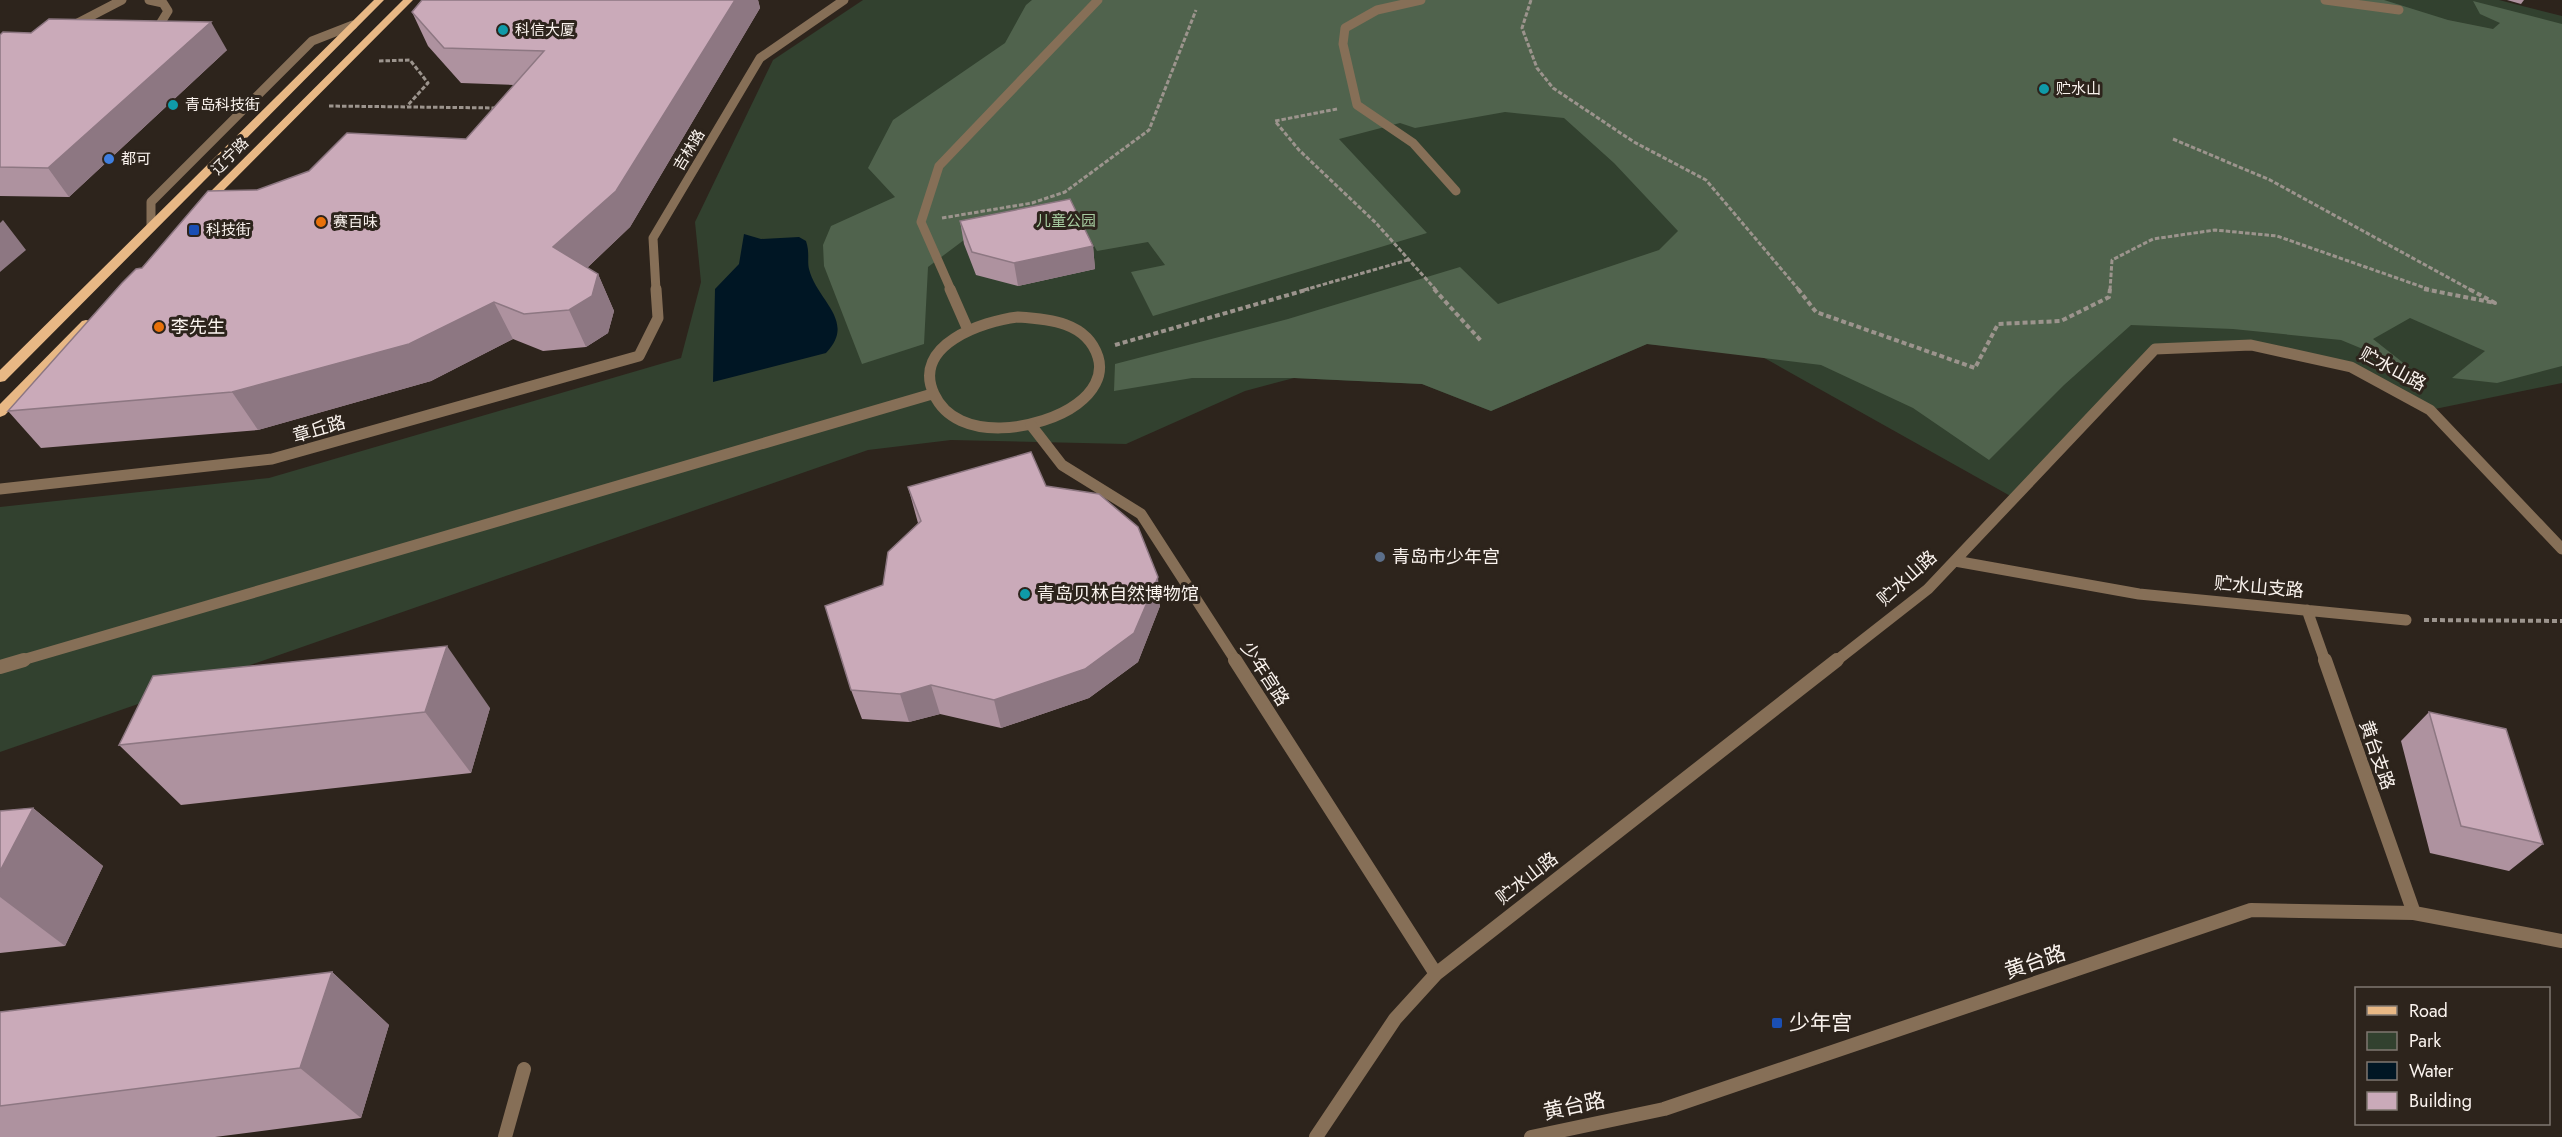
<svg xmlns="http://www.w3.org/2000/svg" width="2562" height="1137" font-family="Jost,'Noto Sans SC',sans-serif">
	<rect width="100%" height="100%" fill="#2d241c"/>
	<path fill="#32412f" d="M863,0H2499L2562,16V383L2430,410L2351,367L2251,345L2155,349L2014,498L1759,355L1647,344L1491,411L1422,384L1294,378L1245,391L1126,444L951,440L868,450L0,752V507L269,478L681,358L701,282L695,222L773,60Z"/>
	<path fill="#50634d" d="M1032,0H2384L2448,20L2493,29L2500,23L2480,14L2473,1L2562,24V366L2497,383L2452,378L2485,351L2410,318L2373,339L2411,369L2341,340L2233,329L2131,325L2064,385L1989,460L1913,408L1821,365L1647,344L1491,411L1422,384L1294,378H1192L1114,391L1115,364L1288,319L1460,267L1498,304L1659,250L1678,231L1614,163L1564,118L1505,112L1415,128L1400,123L1339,139L1427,233L1153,316L1131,272L1165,265L1148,242L1097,251L1078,218L964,240L928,267L924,344L862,364L824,266L823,245L831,226L895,197L868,168L893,120L1005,43L1026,5Z"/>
	<path fill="#001624" d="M744,234L761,239L799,237L806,241C810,253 807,260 809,269C817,301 857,321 826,353L713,382L715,289L739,264Z"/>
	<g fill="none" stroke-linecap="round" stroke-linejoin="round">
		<path stroke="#9c948d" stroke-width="3" stroke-dasharray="4.5 2" stroke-linecap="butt" d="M1531,0L1522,28L1537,68L1553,88L1634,142L1706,180L1799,290
			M379,61L410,60L428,83L407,106
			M329,106L498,108
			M1337,109L1275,121L1299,150L1376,223L1436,290
			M2173,139L2270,180L2471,290
			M942,218L1032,203L1065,192L1149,130L1196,10
			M1304,290L1408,260
			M2110,290L2112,260L2153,239L2215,230L2277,236L2431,290"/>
		<path stroke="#9c948d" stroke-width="4" stroke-dasharray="5 3" stroke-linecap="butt" d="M1434,289L1482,342
			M1798,289L1816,312L1975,368L1998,324L2061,321L2109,297L2110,289
			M2424,289L2495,303L2469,289
			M1115,345L1309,289
			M2424,620L2562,621"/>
		<path stroke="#866f57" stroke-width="9" d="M2325,0L2399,10
			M151,227V202L312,41L353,25"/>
		<path stroke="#866f57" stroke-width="14" d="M505,1137L524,1069"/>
		<path stroke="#866f57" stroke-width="9" d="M951,290L921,222L939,166L1098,0"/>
		<path stroke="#866f57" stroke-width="11" d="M950,289L968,330
			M1018,317C1049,319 1087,322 1098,357C1104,376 1092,393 1077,404C1042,430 957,445 934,394C911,345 983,321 1018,317Z
			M19,661L932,394"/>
		<path stroke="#866f57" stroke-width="14" d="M0,667L24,660"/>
		<path stroke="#866f57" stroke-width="9" d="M149,0L163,3L168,11L160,24
			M1421,0L1377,10L1345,28L1343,44L1357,105L1413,143L1456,191
			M70,27L122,0"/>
		<path stroke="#866f57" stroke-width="11" d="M1031,425L1062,465L1141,514L1236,661
			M1955,561L2139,594L2406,620
			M2307,610L2325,661
			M1836,661L1928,589L2155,349L2251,345L2351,367L2430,410L2562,549"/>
		<path stroke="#866f57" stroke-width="14" d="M1235,660L1436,974
			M2325,660L2414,913
			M1316,1137L1395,1019L1436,974L1837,660"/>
		<path stroke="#866f57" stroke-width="9" d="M656,290L653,238L760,58L844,0"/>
		<path stroke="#866f57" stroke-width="11" d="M0,489L272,459L639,356L658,318L656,289"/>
		<path stroke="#866f57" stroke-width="14" d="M1531,1137L1664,1109L2251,910L2414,913L2562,941"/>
		<path fill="#e8b885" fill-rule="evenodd" d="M374,0H384L5,381L0,382V370Z
			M403,0H413L208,206H200V202Z
			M86,320L90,321V327L5,415L0,417V404L82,321Z"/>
	</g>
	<path fill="#ae929f" d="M422,0H758L760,8L630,227L587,268L598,274L614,311L608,333L586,347L543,351L513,339L431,381L258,430L41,448L8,411L142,268L257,190L466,139L514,85L461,83L428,46L412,12Z
		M2507,0H2524L2521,4Z
		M0,35L227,50L69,197L0,196Z
		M960,221L1093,246L1095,269L1018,286L976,275L964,244Z
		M1046,486L1160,606L1138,662L1089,698L1001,728L940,714L909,722L862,719L851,690L883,585L918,523L908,487Z
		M153,676L490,708L471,773L181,805L119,745Z
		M2429,712L2543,844L2509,871L2430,853L2401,741Z
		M33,808L103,866L65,946L0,953V811Z
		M332,972L389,1025L361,1118L215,1137H0V1012Z"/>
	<path fill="#8d7782" d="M735,0H758L760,8L630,227L570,284L553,247Z
		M211,22L227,50L69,197L48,168Z
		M3,220L26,250L0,272V223Z
		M1093,246L1095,269L1018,286L1014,263Z
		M598,274L614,311L608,333L586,347L569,310Z
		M494,302L513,339L431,381L258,430L232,392Z
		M1158,577L1160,606L1138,662L1089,698L1001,728L994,700Z
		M447,646L490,708L471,773L425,712Z
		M931,685L940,714L909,722L900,694Z
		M33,808L103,866L65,946L0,897V871Z
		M332,972L389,1025L361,1118L300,1068Z"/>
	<path fill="#caaab9" stroke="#8d7782" stroke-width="1.5" d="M422,0H735L616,191L553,247L598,274L592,296L569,310L524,314L494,302L409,344L232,392L8,411L122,283L136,269L142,268L208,191L257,190L309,171L347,133L466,139L544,51L444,48L412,12Z
		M49,19L211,22L48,168L0,167V35L3,32L31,33Z
		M1070,199L1093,246L1014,263L972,252L960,221Z
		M1031,452L1046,486L1099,494L1138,527L1158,577L1134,633L1085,669L994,700L931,685L900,694L851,690L825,606L883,585L888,552L921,521L908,487Z
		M447,646L425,712L119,745L153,676Z
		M2429,712L2506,729L2543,844L2461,826Z
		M33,808L0,871V811Z
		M332,972L300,1068L0,1106V1012Z"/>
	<g fill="#0f9aa8" stroke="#2d241c" stroke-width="2">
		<circle cx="503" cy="30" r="6"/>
		<circle cx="2044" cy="89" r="6"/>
		<circle cx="173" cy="105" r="6"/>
		<circle cx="1025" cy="594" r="6"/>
	</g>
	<circle fill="#3f7fe0" stroke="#2d241c" stroke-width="2" cx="109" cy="159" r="6"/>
	<g fill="#e8710a" stroke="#2d241c" stroke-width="2">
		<circle cx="321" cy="222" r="6"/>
		<circle cx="159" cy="327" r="6"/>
	</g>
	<g fill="#1a4fb4" stroke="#2d241c" stroke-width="2">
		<rect x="188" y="224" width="12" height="12" rx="3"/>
		<rect x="1771" y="1017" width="12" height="12" rx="3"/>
	</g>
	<circle fill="#5c6f8a" stroke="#2d241c" stroke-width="2" cx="1380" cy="557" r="6"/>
	<g text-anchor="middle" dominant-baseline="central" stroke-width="6" stroke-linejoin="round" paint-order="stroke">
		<g font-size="15" fill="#faf3ee" stroke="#2d241c" text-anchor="start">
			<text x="515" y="30">科信大厦</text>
			<text x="2056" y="89">贮水山</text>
			<text x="185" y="105">青岛科技街</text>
			<text x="121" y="159">都可</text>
			<text x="333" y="222">赛百味</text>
			<text x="206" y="230">科技街</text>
		</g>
		<g font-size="15" fill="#faf3ee" stroke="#2d241c">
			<text transform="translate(689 150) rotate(-59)">吉林路</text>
			<text transform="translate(230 156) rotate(-45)">辽宁路</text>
		</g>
		<g font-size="15" fill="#a7cca0" stroke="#2d241c">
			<text x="1066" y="221">儿童公园</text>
		</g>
		<g font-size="18" fill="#faf3ee" stroke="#2d241c" text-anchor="start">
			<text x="171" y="327">李先生</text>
			<text x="1392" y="557">青岛市少年宫</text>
			<text x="1037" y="594">青岛贝林自然博物馆</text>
		</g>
		<g font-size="18" fill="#faf3ee" stroke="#2d241c">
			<text transform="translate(2393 369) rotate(28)">贮水山路</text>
			<text transform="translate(319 429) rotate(-16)">章丘路</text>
			<text transform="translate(1907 578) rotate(-42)">贮水山路</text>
			<text transform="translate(2259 587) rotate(5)">贮水山支路</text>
			<text transform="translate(1265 674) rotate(57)">少年宫路</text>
			<text transform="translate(2377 755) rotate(71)">黄台支路</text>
			<text transform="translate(1527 878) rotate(-38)">贮水山路</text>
		</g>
		<g font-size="21" fill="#faf3ee" stroke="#2d241c">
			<text transform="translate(2035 962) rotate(-19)">黄台路</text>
			<text transform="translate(1574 1106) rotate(-12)">黄台路</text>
		</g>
		<g font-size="21" fill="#faf3ee" stroke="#2d241c" text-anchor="start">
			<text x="1789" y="1023">少年宫</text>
		</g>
	</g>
	<rect x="2355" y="987" width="195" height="138" fill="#2d241c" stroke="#7f7770" stroke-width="1.5"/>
	<rect x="2367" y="1006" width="30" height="9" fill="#e8b885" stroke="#7f7770" stroke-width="1.5"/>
	<text x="2409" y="1017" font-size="18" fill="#faf3ee">Road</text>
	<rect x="2367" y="1032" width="30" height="18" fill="#32412f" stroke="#7f7770" stroke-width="1.5"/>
	<text x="2409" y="1047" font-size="18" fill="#faf3ee">Park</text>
	<rect x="2367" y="1062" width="30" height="18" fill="#001624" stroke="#7f7770" stroke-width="1.5"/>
	<text x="2409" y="1077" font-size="18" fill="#faf3ee">Water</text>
	<rect x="2367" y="1092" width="30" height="18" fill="#caaab9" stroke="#7f7770" stroke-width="1.5"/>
	<text x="2409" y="1107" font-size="18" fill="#faf3ee">Building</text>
</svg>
